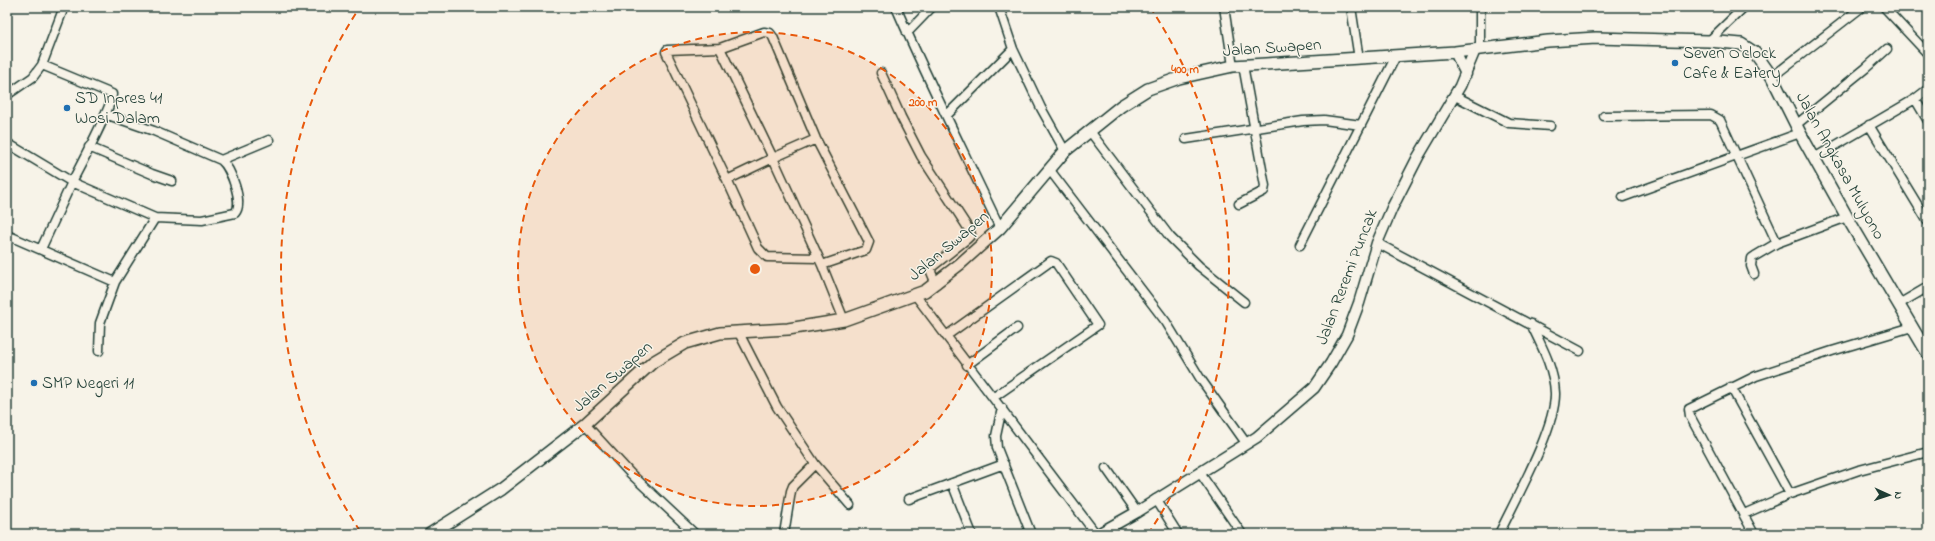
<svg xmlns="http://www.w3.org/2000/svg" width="1935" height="541" font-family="'Indie Flower',sans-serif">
	<rect width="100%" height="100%" fill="#f7f3e8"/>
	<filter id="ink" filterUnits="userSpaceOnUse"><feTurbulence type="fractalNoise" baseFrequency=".025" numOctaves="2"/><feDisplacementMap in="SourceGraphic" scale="8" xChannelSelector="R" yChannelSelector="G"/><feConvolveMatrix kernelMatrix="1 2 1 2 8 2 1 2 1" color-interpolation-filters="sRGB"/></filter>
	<g filter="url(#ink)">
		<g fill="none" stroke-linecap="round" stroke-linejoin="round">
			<g stroke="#1f3d34" stroke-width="11">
				<path id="minor" d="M896,7C928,81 965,154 1000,228
					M999,7L1013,49L1041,108L1065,151
					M1224,7L1233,66
					M1351,7L1359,59
					M1480,7V50
					M1884,7L1928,54
					M907,33L932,7
					M1709,41L1744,7
					M720,48L667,50L666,52L727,180
					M42,65L112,94C113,105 79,168 72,182L155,218L202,220L235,213C244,203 231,168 221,160
					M881,73L901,117L921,156L970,231L971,235L967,239L932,267L931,272L936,284
					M1772,77L1862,7
					M7,95L33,77L42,65L64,7
					M1455,96L1509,123L1550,126
					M1915,99L1928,121
					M105,114L154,131L221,160L269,140
					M947,115L1013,49
					M1604,116L1711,115L1720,120L1777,243
					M1797,124L1866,68L1887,49
					M1869,125L1928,222
					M1089,130L1170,237L1199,266L1244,302
					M816,139L773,158L822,265L866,250L869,242L816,139L773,37L770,33L764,32L720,48L773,158L727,180L758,248L767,257L818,258
					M1186,139L1303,121L1324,120L1361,125
					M7,143L72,182L41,249
					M89,147L152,174L172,181
					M1814,158L1915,99L1928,89
					M1049,169L1166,322L1200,378L1246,443
					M1623,197L1800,133
					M1239,204L1264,191L1265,186L1243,65
					M7,235L115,282
					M1377,243L1580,351
					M1300,245L1396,56
					M822,265L844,320
					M1754,274L1751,266L1752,258L1755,256L1777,243L1847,217
					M916,296C976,375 1036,454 1096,534
					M1899,304L1928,287
					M738,331L777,407L815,464L850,505
					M946,336L1051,261L1056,263L1098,325L994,397
					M99,351L100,323L115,282L155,218
					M967,365L1017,328
					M1731,387L1790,494
					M1002,408L996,436L997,448L1031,534
					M585,424L630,473L695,534
					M1106,468L1137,512
					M1200,473L1242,534
					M952,483L972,534
					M909,499L1004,464
					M1156,499L1178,534
					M1744,514L1790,494L1859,470L1928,452
					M1110,527L1115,534
					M784,534L791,491L793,486L815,464
					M1499,534C1515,500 1556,428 1555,393C1554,368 1541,345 1531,324
					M1754,534L1690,416L1689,409L1756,376L1832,351L1912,327"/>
			</g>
			<g stroke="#1f3d34" stroke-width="13">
				<path id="tertiary" d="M1455,52L1466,74
					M1098,534L1137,512L1257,437L1314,388L1331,363L1347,335L1359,303L1377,243L1392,208L1418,157L1460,86L1475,50"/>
			</g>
			<g stroke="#1f3d34" stroke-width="14">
				<path id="secondary" d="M430,534L501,489L585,424L653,362L685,343L720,333L788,329L844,320L925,291L960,264L1000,228L1065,151L1121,106L1148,89L1179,78L1233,66L1455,52L1548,41L1596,38L1709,41L1741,44L1755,53L1772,77L1800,133L1847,217L1928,354"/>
			</g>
			<use href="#minor" stroke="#f7f3e8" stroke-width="8"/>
			<use href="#tertiary" stroke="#f7f3e8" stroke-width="10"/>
			<use href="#secondary" stroke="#f7f3e8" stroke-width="11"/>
		</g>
	</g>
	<circle cx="755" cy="269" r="237" fill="#e8590c" fill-opacity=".12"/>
	<g fill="none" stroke="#e8590c" stroke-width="2" stroke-dasharray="7 5">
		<circle cx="755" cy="269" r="237"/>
		<path d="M360 531A474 474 0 0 1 360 7M1150 7A474 474 0 0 1 1150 531"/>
	</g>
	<g fill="#1f6fb2" stroke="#f7f3e8" stroke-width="1.5">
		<circle cx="1675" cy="63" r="4"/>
		<circle cx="67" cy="108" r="4"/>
		<circle cx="34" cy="383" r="4"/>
	</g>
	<g text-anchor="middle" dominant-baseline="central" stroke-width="3" stroke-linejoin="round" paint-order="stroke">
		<g font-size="17" fill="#1f3d34" stroke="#f7f3e8">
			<text transform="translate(1272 48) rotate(-4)">Jalan Swapen</text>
			<text transform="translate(1840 166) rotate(61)">Jalan Angkasa Mulyono</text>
			<text transform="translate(949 246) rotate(-40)">Jalan Swapen</text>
			<text transform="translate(1347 277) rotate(-69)">Jalan Reremi Puncak</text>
			<text transform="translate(613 377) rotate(-41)">Jalan Swapen</text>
		</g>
		<g font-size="17" fill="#1f3d34" stroke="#f7f3e8" text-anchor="start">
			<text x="1683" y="53">Seven O'clock<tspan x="1683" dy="20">Cafe &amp; Eatery</tspan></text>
			<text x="75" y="98">SD Inpres 41<tspan x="75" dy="20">Wosi Dalam</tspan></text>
			<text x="42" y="383">SMP Negeri 11</text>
		</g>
	</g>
	<circle cx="755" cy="269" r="6" fill="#e8590c" stroke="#f7f3e8" stroke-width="2"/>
	<g font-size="12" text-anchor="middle" font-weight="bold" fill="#e8590c" stroke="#f7f3e8" stroke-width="3" stroke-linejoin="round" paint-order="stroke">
		<text x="1185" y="73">400 m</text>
		<text x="923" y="106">200 m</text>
	</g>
	<rect width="1935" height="541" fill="none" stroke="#f7f3e8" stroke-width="24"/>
	<rect x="12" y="12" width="1911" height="517" fill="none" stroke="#1f3d34" stroke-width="1.5" filter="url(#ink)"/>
	<g transform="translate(1889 495) rotate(93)" stroke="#f7f3e8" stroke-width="3" paint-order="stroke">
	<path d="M0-3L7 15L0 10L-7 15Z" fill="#1f3d34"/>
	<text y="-6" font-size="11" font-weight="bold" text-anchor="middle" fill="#1f3d34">N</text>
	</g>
</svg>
